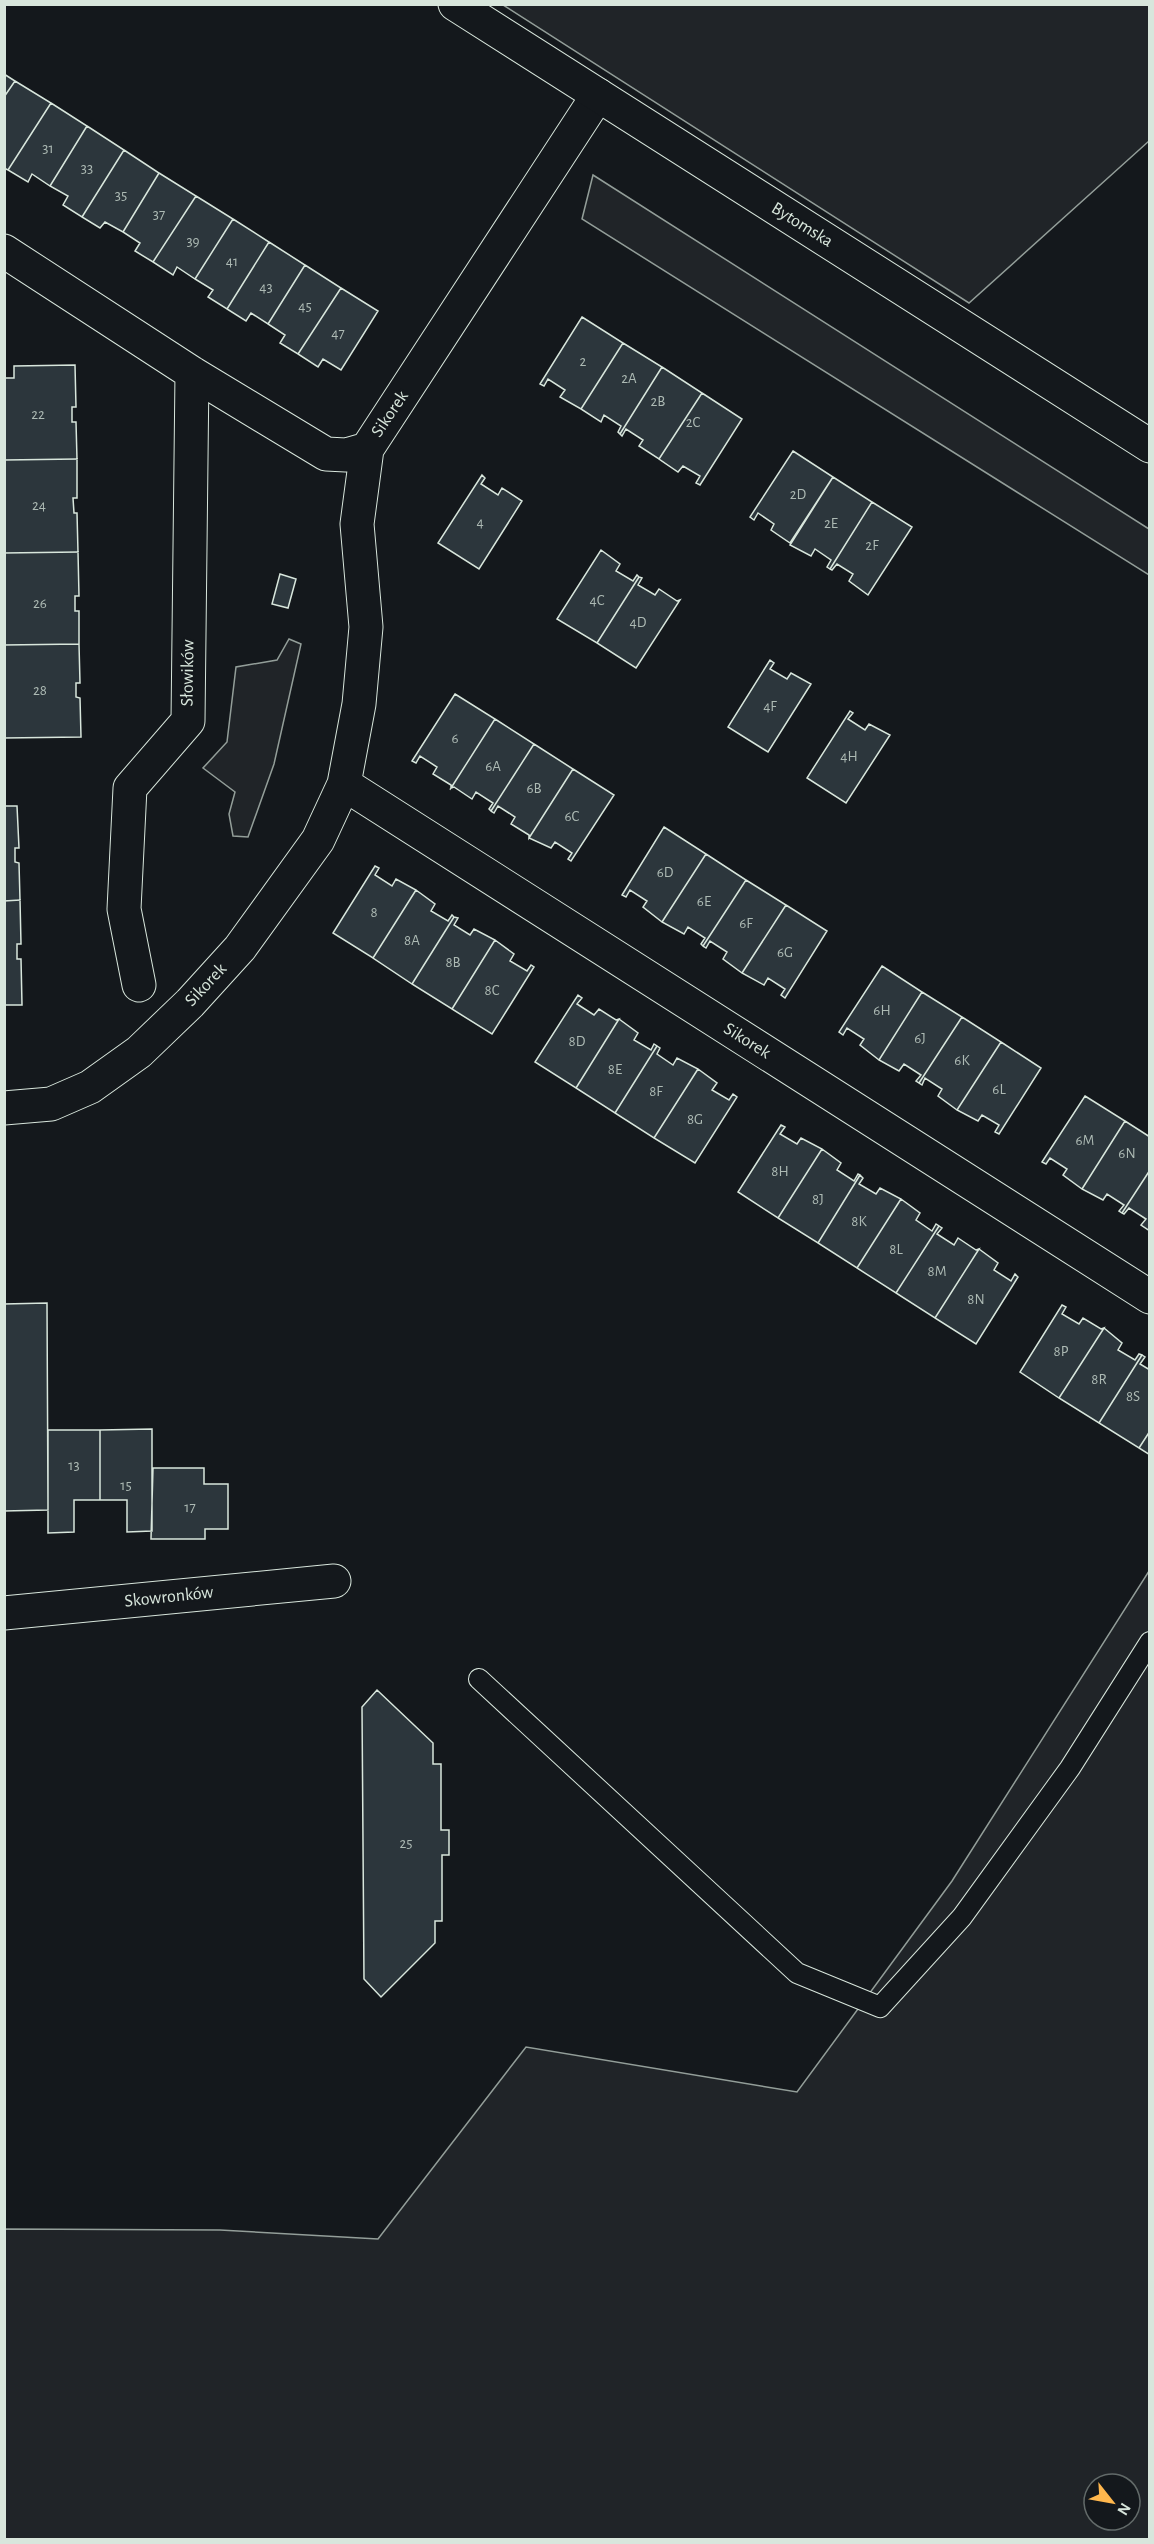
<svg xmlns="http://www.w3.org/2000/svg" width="1154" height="2544" font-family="'Alegreya Sans',sans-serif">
	<rect width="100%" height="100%" fill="#14181c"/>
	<path fill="#202428" stroke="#939e99" stroke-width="1.5" fill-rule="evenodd" d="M503,5H1149V141L969,303Z
		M593,175L1149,529V575L582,219Z
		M289,639L301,644L274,764L248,837L233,836L229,814L235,792L203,768L227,742L236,667L277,660Z
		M1149,1571V2539L5,2540V2229L220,2230L378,2239L526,2047L797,2092L952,1881ZM1094,2484H1130V2520H1094Z"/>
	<path fill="#2c363c" stroke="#d8e6dc" stroke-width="1.5" d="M4,74L15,81L4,97Z
		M15,81L51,103L8,170L4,168V97Z
		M51,103L87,126L50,186L32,174L28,182L8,170Z
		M87,126L124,150L82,217L63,205L68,196L50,186Z
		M124,150L159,173L123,232L105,222L100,228L82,217Z
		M159,173L196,196L153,262L135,251L140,243L123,232Z
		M196,196L233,219L195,279L177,267L173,275L153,262Z
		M233,219L269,242L227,309L208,297L213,290L195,279Z
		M269,242L305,265L268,324L251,313L246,321L227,309Z
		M305,265L341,288L298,354L280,343L285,335L268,324Z
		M341,288L378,311L341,370L323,359L318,367L298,354Z
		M582,317L623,343L581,409L560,397L565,390L548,379L544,386L540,384Z
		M623,343L662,367L620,434L618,432L621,426L604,415L601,422L581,409Z
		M75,365L76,407H72V422H76L77,459L4,460V378H14V366Z
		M662,367L702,393L659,459L639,446L643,440L626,429L622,436L620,434Z
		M702,393L742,419L700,485L696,483L700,476L683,466L678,472L659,459Z
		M793,451L833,477L790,543L771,530L774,524L758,513L754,520L750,517Z
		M77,459V498H73L74,513H77L78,552L4,553V460Z
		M482,475L485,478L481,484L498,495L502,488L522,501L479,569L438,543Z
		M833,477L872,502L830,569L827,567L831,560L815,549L811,556L790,545Z
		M872,502L912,527L868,595L849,581L853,574L837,564L832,570L830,569Z
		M601,550L620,564L616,571L633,581L637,575L639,577L597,643L557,619Z
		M78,552L79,596H75V611H79V644L4,645V553Z
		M280,574L296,579L288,608L272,604Z
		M639,577L642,578L638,585L655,595L659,589L677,601L680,600L636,668L597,643Z
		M79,644L80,683H76V697L80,698L81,737L4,738V645Z
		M770,660L774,663L770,669L787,679L791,673L811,684L768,752L728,727Z
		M455,694L495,719L451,788V785L433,774L437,767L420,756L416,763L412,761Z
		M850,711L853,713L848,719L865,730L869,724L890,735L846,803L807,778Z
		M495,719L534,744L491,811L489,809L493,803L476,792L472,799L454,787L451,788Z
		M534,744L573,769L529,838V835L511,824L515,817L498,806L494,813L491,811Z
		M573,769L614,795L571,861L568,859L572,853L555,842L551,848L529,838Z
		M4,806H17L19,848H15V862L19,863L20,900L4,901Z
		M664,827L706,854L662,922L643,907L647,901L630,890L626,897L622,895Z
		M706,854L746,880L703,946L701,944L705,938L688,927L684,934L662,922Z
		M375,866L379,868L375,875L392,886L396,879L416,890L373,958L333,933Z
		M746,880L786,905L742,973L723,959L727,952L710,941L706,948L703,946Z
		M416,890L435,904L431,911L448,921L452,915L454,917L412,984L373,958Z
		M20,900L21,944H17V959H21L22,1005H4V901Z
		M786,905L827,931L785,998L781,995L785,989L768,978L764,985L742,973Z
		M454,917L458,918L454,925L470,935L474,929L495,940L452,1009L412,984Z
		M495,940L514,954L510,961L527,971L531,965L534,967L492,1034L452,1009Z
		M882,966L922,992L879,1060L860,1045L864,1039L847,1028L843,1035L839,1032Z
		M922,992L962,1017L919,1083L916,1081L921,1075L904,1064L899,1071L879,1060Z
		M578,995L582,998L577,1004L594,1015L599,1009L616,1020L619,1019L576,1088L535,1062Z
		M962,1017L1001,1042L957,1110L938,1096L942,1089L925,1078L922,1085L919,1083Z
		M619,1019L638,1033L634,1040L651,1050L654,1044L657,1046L615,1113L576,1088Z
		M1001,1042L1041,1068L999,1134L995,1132L999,1125L982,1115L978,1121L957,1110Z
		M657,1046L660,1048L657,1054L673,1065L677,1058L698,1069L654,1138L615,1113Z
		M698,1069L717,1083L712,1090L729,1100L733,1094L737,1097L695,1163L654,1138Z
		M1085,1096L1125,1121L1082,1189L1063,1175L1067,1169L1050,1158L1046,1164L1042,1162Z
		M1125,1121L1150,1137V1170L1122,1213L1119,1211L1124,1205L1107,1194L1103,1200L1082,1189Z
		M781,1125L785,1127L780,1134L797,1144L801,1138L822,1149L778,1218L738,1192Z
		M822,1149L841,1163L837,1170L854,1181L858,1174L860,1175L818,1243L778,1218Z
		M1150,1170V1231L1141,1225L1146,1219L1129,1208L1124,1214L1122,1213Z
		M860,1175L863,1178L859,1184L876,1194L880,1188L901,1199L857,1268L818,1243Z
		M901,1199L920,1213L916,1220L932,1231L936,1224L939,1226L896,1293L857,1268Z
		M939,1226L942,1228L937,1234L954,1245L958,1238L976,1250L979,1249L935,1318L896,1293Z
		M979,1249L998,1263L994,1270L1011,1281L1015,1274L1018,1277L976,1344L935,1318Z
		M47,1303L48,1510L4,1511V1304Z
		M1062,1305L1066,1307L1062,1314L1079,1324L1083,1318L1101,1329L1104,1328L1059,1398L1020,1372Z
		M1104,1328L1122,1343L1118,1350L1135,1360L1139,1354L1142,1355L1099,1423L1059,1398Z
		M1142,1355L1145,1357L1140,1364L1150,1370V1431L1139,1448L1099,1423Z
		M152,1429V1531L127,1532V1500H100V1430Z
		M48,1430H100V1500H74V1532L48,1533Z
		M1150,1431V1455L1139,1448Z
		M153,1468H204V1484H228V1529H205V1539H151Z
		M377,1690L433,1743V1764H441V1830H449V1855H442V1921H435V1943L381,1997L364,1979L362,1707Z"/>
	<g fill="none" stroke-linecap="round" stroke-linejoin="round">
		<g stroke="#d8e6dc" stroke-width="22">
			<path id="lane" d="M479,1679L797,1973L880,2007L962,1917L1070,1768L1150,1642"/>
		</g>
		<g stroke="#d8e6dc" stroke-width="35">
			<path id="street" d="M4,251L192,373L326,454L346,455L367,449
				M344,784L1150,1297
				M139,985L124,909L130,788L188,721L192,373
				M4,1108L51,1104L90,1087L139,1052L190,1003L240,948L318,840L344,784L359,704L366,627L357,524L367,449L598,95
				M4,1613L334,1581"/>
		</g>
		<g stroke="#d8e6dc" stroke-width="35">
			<path id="secondary" d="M455,4L1150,446"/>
		</g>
		<use href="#lane" stroke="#14181c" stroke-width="20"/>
		<use href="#street" stroke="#14181c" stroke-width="33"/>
		<use href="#secondary" stroke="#14181c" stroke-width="33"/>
	</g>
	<g text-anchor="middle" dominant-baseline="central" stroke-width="4.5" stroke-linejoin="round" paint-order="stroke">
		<g font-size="15" fill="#adbab4">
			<text x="48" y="148">31</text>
			<text x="87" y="168">33</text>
			<text x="121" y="195">35</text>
			<text x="159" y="214">37</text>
			<text x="193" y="241">39</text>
			<text x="232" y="261">41</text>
			<text x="266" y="287">43</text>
			<text x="305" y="306">45</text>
			<text x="338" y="333">47</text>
			<text x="583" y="361">2</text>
			<text x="629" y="378">2A</text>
			<text x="658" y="401">2B</text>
			<text x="38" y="414">22</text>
			<text x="693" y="422">2C</text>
			<text x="798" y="494">2D</text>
			<text x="39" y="505">24</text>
			<text x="480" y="522">4</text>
			<text x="831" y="523">2E</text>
			<text x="872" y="545">2F</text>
			<text x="597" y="600">4C</text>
			<text x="40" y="603">26</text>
			<text x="638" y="622">4D</text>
			<text x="40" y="690">28</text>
			<text x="770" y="706">4F</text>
			<text x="455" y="738">6</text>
			<text x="849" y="756">4H</text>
			<text x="493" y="766">6A</text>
			<text x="534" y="788">6B</text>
			<text x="572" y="816">6C</text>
			<text x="665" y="872">6D</text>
			<text x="704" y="901">6E</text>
			<text x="374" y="912">8</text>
			<text x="746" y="923">6F</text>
			<text x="412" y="940">8A</text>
			<text x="785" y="952">6G</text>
			<text x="453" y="962">8B</text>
			<text x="492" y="990">8C</text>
			<text x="882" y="1010">6H</text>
			<text x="920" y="1038">6J</text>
			<text x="577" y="1041">8D</text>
			<text x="962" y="1060">6K</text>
			<text x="615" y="1069">8E</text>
			<text x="999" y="1089">6L</text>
			<text x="656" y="1091">8F</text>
			<text x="695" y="1119">8G</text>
			<text x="1085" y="1140">6M</text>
			<text x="1127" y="1153">6N</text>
			<text x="780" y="1171">8H</text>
			<text x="818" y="1199">8J</text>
			<text x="859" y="1221">8K</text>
			<text x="896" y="1249">8L</text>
			<text x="937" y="1271">8M</text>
			<text x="976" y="1299">8N</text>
			<text x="1061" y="1351">8P</text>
			<text x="1099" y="1379">8R</text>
			<text x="1133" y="1396">8S</text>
			<text x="74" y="1465">13</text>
			<text x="126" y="1485">15</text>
			<text x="190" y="1507">17</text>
			<text x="406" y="1843">25</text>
		</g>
		<g font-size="18" fill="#d8e6dc" stroke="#14181c">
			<text transform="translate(802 225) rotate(32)">Bytomska</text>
			<text transform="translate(390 414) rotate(-56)">Sikorek</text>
			<text transform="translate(188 673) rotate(-89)">Słowików</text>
			<text transform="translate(206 985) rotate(-47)">Sikorek</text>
			<text transform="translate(747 1041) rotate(32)">Sikorek</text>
			<text transform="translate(169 1597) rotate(-6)">Skowronków</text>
		</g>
	</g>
	<rect width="1154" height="2544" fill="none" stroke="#d8e6dc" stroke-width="12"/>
	<g transform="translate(1112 2502) rotate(121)"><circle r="28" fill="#14181c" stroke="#626a69" stroke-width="1.5"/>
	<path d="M0-4.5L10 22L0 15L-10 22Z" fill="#ffb74d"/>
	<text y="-9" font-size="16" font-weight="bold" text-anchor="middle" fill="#d8e6dc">N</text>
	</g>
</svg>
